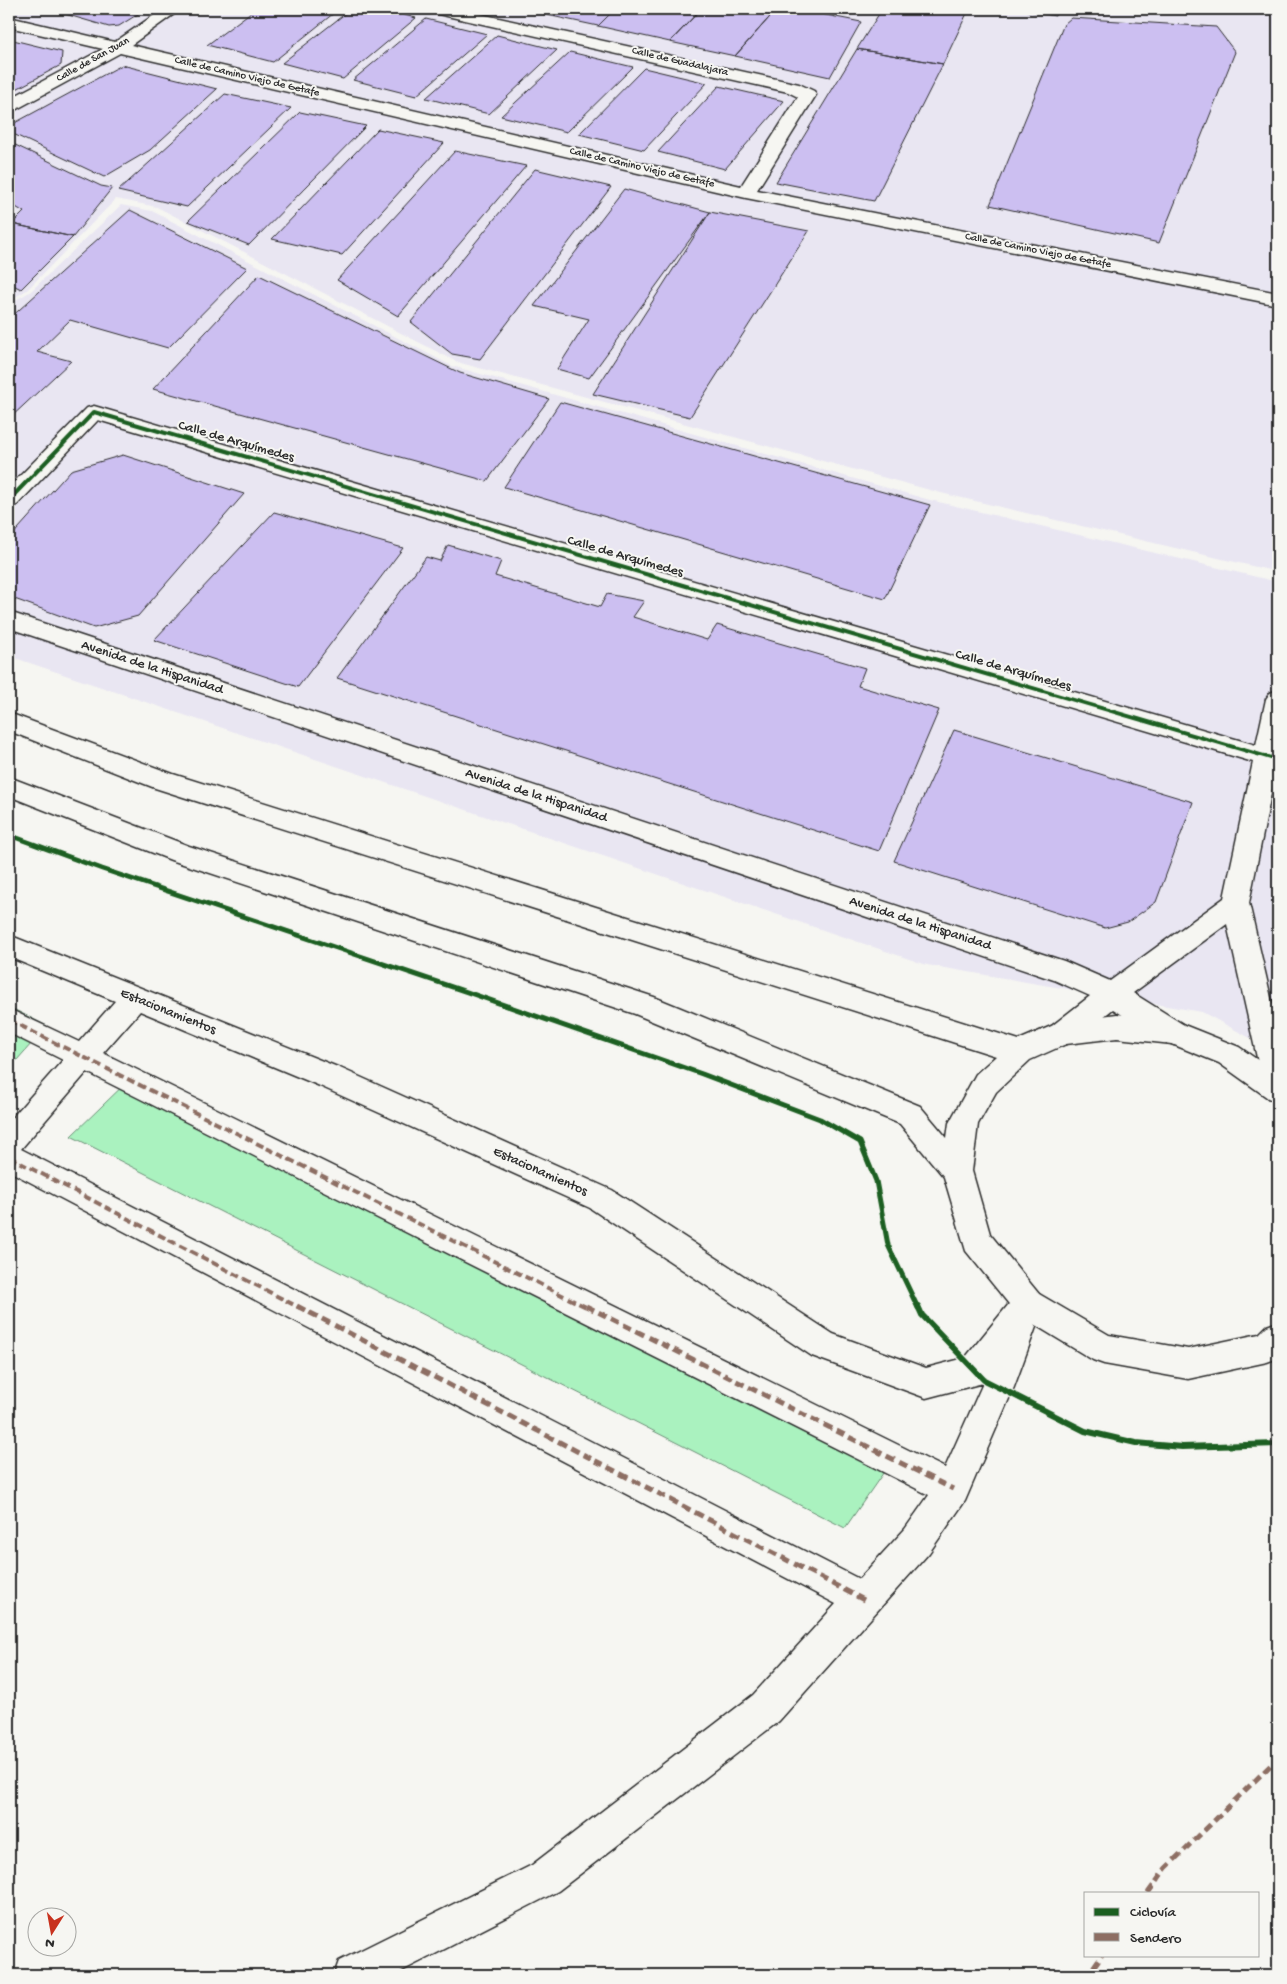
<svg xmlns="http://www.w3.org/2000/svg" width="1287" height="1984" font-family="'Gochi Hand',sans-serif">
	<rect width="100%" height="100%" fill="#f6f6f2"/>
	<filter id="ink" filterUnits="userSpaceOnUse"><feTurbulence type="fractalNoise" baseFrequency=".02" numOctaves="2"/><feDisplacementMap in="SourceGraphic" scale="10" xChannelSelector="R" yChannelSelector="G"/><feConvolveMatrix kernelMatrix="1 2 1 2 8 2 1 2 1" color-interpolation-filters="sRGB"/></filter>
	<g filter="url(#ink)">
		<path fill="#e9e6f2" d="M9,9H1278V533L1269,570L941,493L457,362L157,207L116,199L27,290L9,301Z
			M121,205L152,211L452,366L930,500L1278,582V1053L1202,1012L927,965L9,656V304L31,291Z"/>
		<path fill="#aaf2bf" stroke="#6a8e75" d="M9,1007L47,1026L9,1069Z
			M133,1076L897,1453L845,1528L71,1136Z"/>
		<path fill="#ccbff1" stroke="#2b2b2b" d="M48,9H146L119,26L109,27Z
			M255,9H339L273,62L207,45Z
			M351,9H380L416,18L343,79L282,63Z
			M519,9H615L598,26Z
			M615,9H701L670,42L598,26Z
			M701,9H777L735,56L670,42Z
			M777,9H796L861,22L830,77L735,56Z
			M882,9H969L943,64L857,49Z
			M1018,9H1058L1055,16Z
			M1071,18L1216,27L1235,52L1159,243L990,205L1064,24Z
			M426,19L487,34L416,96L353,80Z
			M497,35L557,50L489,114L426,98Z
			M9,39L62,52L61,65L9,93Z
			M857,49L943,64L874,201L776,182Z
			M570,52L633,67L567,132L501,116Z
			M122,65L217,89L150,150L104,177L9,132V126Z
			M644,68L707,83L644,150L579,134Z
			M719,86L784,101L725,169L658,152Z
			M225,94L291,108L187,207L118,191Z
			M300,112L366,126L249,245L188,221Z
			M378,129L444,143L342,255L272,239Z
			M9,142L101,186L112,188L73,237L12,224L24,212L14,206L9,210Z
			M455,151L526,166L398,316L337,280Z
			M535,169L611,187L480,359L452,354L411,322Z
			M624,189L710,212L589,378L557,369L589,319L534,306Z
			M130,210L247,268L168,348L70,320L37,352L71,361L9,419V319Z
			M710,212L809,231L690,417L593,394Z
			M12,224L73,237L21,289L9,283V227Z
			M259,275L460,373L549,399L487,481L153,389Z
			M560,402L930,505L885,599L504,487Z
			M123,455L244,494L138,616L94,628L9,597V539L71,470Z
			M274,512L403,548L298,687L154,640Z
			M448,545L501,561L495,576L600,607L607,594L644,601L633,617L707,640L717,625L865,668L858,686L939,710L879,851L337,678L426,557L440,561Z
			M954,730L1193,802L1156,902L1128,922L1105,928L894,861Z"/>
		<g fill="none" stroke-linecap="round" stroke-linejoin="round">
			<g stroke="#2b2b2b" stroke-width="3">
				<path id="street" d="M163,9H181L131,45L741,186L798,97L788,92L438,14L432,12L430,9H458L799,84L814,91L816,95L757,190L1278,293V305L746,198L120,53L15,110L9,111V99L103,49L9,27V17L115,42Z
					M94,406L1256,745L1266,699L1270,693L1278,690V769H1276L1249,903L1278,1028V1101L1268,1098L1264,1089L1227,924L1133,993L1184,1025L1188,1033L1184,1041L1174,1045L1164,1041L1113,1009L1073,1041L1063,1045L1053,1041L1049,1033L1053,1025L1090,996L1054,980L9,628V612L1064,961L1110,981L1224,898L1253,762L98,420L17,505L9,507V487L87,408Z
					M9,935L340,1068L612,1190L833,1334L926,1368L965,1358L1017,1294L1028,1289L1039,1294L1044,1304L1033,1322L1036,1327L1014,1387L965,1501L929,1553L779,1721L558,1891L394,1975H334L339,1961L532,1865L753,1695L836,1604L9,1171V1121L63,1060L9,1033V1009L79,1042L115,1001L9,957ZM140,1011L320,1086L590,1208L812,1356L926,1398L983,1383L945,1468L103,1053ZM87,1072L929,1495L905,1529L859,1579L21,1149Z"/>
			</g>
			<g stroke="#2b2b2b" stroke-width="3">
				<path id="primary" d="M9,713L173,774L1019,1040L1063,1021L1117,1014L1174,1021L1239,1047L1278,1074V1101L1268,1098L1219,1063L1172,1044L1117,1038L1066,1044L1030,1060L996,1092L978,1124L972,1171L990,1234L1039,1294L1109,1335L1188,1349L1259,1334L1267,1326L1278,1322V1358L1267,1362L1188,1379L1104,1364L1093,1360L1017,1314L966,1251L944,1177L900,1124L635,1014L171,860L9,796V777L189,846L654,997L920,1106L947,1138L949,1123L976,1074L996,1056L155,788L9,731Z"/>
			</g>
			<use href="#street" fill="#f6f6f2" fill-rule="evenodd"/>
			<use href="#primary" fill="#f6f6f2" fill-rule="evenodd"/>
			<path stroke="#8d6e63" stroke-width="4" stroke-dasharray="8 4" stroke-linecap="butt" d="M9,1020L588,1308
				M9,1157L300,1308"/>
			<path stroke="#8d6e63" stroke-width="5" stroke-dasharray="9 5" stroke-linecap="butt" d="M297,1306L864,1600
				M586,1306L953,1489
				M1148,1893L1166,1868L1278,1758
				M1082,1975L1092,1969L1102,1955"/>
			<g stroke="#f6f6f2" stroke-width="6">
				<path id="cycleway-far2" d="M9,500L94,412L1278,760"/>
			</g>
			<g stroke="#f6f6f2" stroke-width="8">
				<path id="cycleway-far1" d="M9,835L102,869L467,992L702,1074L820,1119L860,1142L876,1181L888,1245L918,1308"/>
			</g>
			<g stroke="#f6f6f2" stroke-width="9">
				<path id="cycleway" d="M918,1306L922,1315L984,1380L1085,1431L1136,1443L1182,1447L1278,1444"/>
			</g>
			<use href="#cycleway-far2" stroke="#1b5e20" stroke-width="4"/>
			<use href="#cycleway-far1" stroke="#1b5e20" stroke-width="5"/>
			<use href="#cycleway" stroke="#1b5e20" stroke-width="6"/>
		</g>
	</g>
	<g text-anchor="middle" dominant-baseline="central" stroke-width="4" stroke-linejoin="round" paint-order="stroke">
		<g font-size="11" fill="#2b2b2b" stroke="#f6f6f2">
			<text transform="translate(93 60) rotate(-29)">Calle de San Juan</text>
			<text transform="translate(680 62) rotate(13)">Calle de Guadalajara</text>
			<text transform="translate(247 77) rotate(13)">Calle de Camino Viejo de Getafe</text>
			<text transform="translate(642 168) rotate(13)">Calle de Camino Viejo de Getafe</text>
			<text transform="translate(1038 251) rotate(11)">Calle de Camino Viejo de Getafe</text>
		</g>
		<g font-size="14" fill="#2b2b2b" stroke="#f6f6f2">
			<text transform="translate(236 442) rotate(16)">Calle de Arquímedes</text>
			<text transform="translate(625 557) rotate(16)">Calle de Arquímedes</text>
			<text transform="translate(152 668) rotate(18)">Avenida de la Hispanidad</text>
			<text transform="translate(1013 671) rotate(16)">Calle de Arquímedes</text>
			<text transform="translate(536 796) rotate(18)">Avenida de la Hispanidad</text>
			<text transform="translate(920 924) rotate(18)">Avenida de la Hispanidad</text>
			<text transform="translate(168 1012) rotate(22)">Estacionamientos</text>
			<text transform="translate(540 1172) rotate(24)">Estacionamientos</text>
		</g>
	</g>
	<rect width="1287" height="1984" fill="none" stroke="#f6f6f2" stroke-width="30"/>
	<rect x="15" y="15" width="1257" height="1954" fill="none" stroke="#2b2b2b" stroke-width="2" filter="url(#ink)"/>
	<rect x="1084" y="1892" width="175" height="65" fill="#f6f6f2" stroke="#a5a5a2"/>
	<rect x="1094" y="1908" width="25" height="8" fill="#1b5e20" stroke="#a5a5a2"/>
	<text x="1130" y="1916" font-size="15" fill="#2b2b2b">Ciclovía</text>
	<rect x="1094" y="1933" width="25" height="8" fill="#8d6e63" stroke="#a5a5a2"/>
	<text x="1130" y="1942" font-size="15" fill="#2b2b2b">Sendero</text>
	<g transform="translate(52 1932) rotate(191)"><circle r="24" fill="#f6f6f2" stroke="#a5a5a2"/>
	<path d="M0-4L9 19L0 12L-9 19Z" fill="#c8321e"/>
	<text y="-8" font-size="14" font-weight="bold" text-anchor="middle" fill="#2b2b2b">N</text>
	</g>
</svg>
